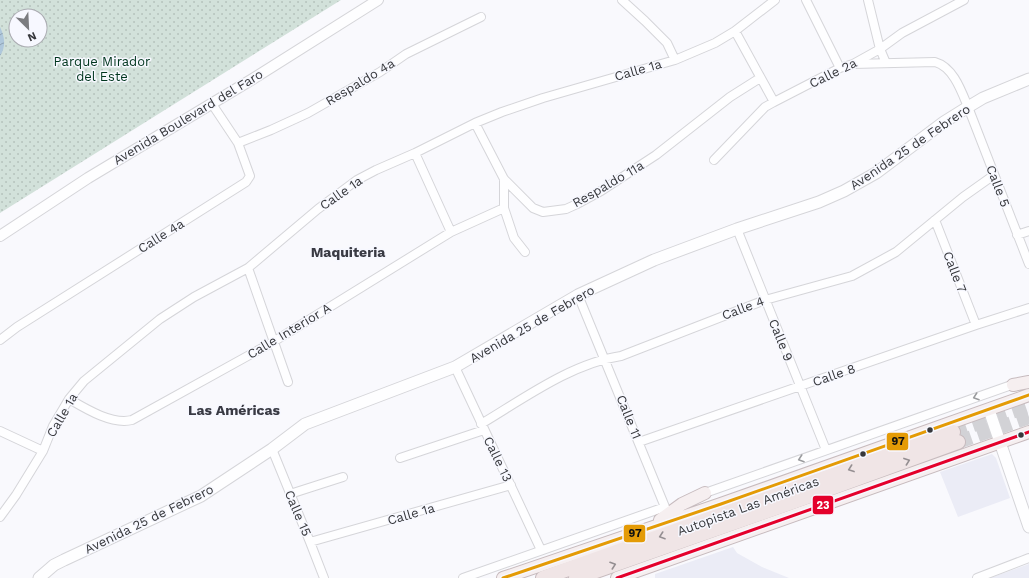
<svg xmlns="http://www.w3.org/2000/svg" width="1029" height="578" font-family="'Work Sans',sans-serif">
	<defs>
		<pattern id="park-dots" width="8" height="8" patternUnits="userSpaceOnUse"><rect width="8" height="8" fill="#d2e1da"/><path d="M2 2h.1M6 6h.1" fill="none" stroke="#b5c2bc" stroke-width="1.8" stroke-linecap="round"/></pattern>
		<pattern id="water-waves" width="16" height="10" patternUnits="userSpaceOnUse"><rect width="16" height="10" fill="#afc8dc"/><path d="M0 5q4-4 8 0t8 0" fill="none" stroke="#8fa3b4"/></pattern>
	</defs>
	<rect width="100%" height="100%" fill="#f9f9fd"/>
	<path fill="#ebecf6" d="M992,454L996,458L1010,498L958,517L940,472Z
		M733,547L737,553L762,567L789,578H655V574Z
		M1029,564V578H990Z"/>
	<path fill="url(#park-dots)" fill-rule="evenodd" d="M0,0H341L0,213ZM16,16H40V40H16Z"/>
	<path fill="url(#water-waves)" d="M0,27C5,37 6,47 0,56Z"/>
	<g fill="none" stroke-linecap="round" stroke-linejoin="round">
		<path stroke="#d2d2d6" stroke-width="14" stroke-dasharray="14 7" stroke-linecap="butt" d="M953,432L1029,406
			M958,442L1029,417"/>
		<g stroke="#d5d5d9" stroke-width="10">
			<path id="minor" d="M622,0L645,21L667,43L675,60
				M806,0L840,68
				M868,0L880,49L886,63
				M735,31L774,102
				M853,64L935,62C953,67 961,90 968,107L1029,264
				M475,123L504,179L533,208L543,212L566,209L577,204L601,191L656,155L730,97L760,78
				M238,143L271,130L308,113L380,72L406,54L481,17
				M415,153L451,232
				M714,160L765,107L774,102L840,68L853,64L880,49L902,33L964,0
				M504,179V208L514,238L525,252
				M935,220L976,325
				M737,229L826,450
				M1017,235L1029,231
				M248,268L288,382
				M578,295L665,507
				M0,340L17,327L246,182L250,176L238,143L212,104
				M455,367L541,550
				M69,399C86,409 112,425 132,420L273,342L451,232L504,208
				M481,424C523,399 572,363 621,356L765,300L852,276L896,252L963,197L994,175
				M0,431L43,451
				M639,442L976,325L1029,308
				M272,449L310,542L324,578
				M400,458L484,430
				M705,493L1017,383
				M290,494L343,477
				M0,517L16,495L43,451L53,426L69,399L84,381L160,319L194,297L248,268L318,209L357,180L376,170L415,153L475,123L502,112L543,98L675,60L715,43L735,31L775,0
				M310,542L511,485
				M463,578L665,507
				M977,578L1029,558"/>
		</g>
		<g stroke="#d5d5d9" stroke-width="12">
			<path id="tertiary" d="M0,236L88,178L251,80L378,0"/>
		</g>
		<g stroke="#d5d5d9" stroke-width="13">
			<path id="secondary" d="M989,410L1029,527
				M39,578L54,565L64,560L201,496L272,449L305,424L455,367L578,295L654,260L737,229L819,202L844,191L876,173L944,122L968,107L983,98L1029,79"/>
		</g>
		<g stroke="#c7bbbe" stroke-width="14">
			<path id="primary" d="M1013,385L1029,382
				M660,520L682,504L705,493
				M503,578L721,504L1029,395
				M617,578L1029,432"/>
		</g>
		<g stroke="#c7bbbe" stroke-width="16">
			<path id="motorway" d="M543,578L953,432
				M576,578L804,498L958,442"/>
		</g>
		<use href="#minor" stroke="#fefeff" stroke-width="8"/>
		<use href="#tertiary" stroke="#fefeff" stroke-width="10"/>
		<use href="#secondary" stroke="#fefeff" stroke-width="11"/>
		<use href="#primary" stroke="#f6eff0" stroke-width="12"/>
		<use href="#motorway" stroke="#f0e5e6" stroke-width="14"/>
		<g stroke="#f7f8ff" stroke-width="6">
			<path id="bus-1" d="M503,578L721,504L1029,395"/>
		</g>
		<g stroke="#f7f8ff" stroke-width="6">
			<path id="bus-2" d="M617,578L1029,432"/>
		</g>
		<use href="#bus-1" stroke="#e49b06" stroke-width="3"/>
		<use href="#bus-2" stroke="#e4002b" stroke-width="3"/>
	</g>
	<defs><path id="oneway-chevron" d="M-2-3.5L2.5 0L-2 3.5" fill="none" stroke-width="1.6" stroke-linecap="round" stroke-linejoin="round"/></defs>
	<g stroke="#9a9b9e">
		<use href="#oneway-chevron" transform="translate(976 397) rotate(161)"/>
		<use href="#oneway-chevron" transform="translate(801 459) rotate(161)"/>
	</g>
	<g stroke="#948e91">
		<use href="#oneway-chevron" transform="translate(907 461) rotate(-20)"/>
		<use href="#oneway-chevron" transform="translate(851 469) rotate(160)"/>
		<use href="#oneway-chevron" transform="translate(662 536) rotate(161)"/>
		<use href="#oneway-chevron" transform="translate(613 565) rotate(-19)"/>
	</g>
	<g fill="#37383c" stroke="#f7f8ff" stroke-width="1.5">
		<circle cx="930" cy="430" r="3.5"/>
		<circle cx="1021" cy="435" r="3.5"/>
		<circle cx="863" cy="454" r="3.5"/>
	</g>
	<g text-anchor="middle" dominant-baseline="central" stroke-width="3" stroke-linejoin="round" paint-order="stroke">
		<g font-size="13" fill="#00361e" stroke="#f7f8ff">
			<text x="102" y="61">Parque Mirador<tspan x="102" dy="15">del Este</tspan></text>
		</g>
		<g font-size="13" fill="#37383c" stroke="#f7f8ff">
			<text transform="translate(638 70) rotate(-16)">Calle 1a</text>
			<text transform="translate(833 73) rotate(-26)">Calle 2a</text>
			<text transform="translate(360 82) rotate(-31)">Respaldo 4a</text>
			<text transform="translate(188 117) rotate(-31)">Avenida Boulevard del Faro</text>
			<text transform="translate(910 147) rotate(-34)">Avenida 25 de Febrero</text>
			<text transform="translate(608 184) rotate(-30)">Respaldo 11a</text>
			<text transform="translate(998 186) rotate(69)">Calle 5</text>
			<text transform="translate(341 193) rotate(-35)">Calle 1a</text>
			<text transform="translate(161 236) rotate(-32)">Calle 4a</text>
			<text transform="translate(955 272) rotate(69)">Calle 7</text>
			<text transform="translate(743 308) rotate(-21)">Calle 4</text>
			<text transform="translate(532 324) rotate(-30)">Avenida 25 de Febrero</text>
			<text transform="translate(289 331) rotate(-31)">Calle Interior A</text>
			<text transform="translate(781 340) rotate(68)">Calle 9</text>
			<text transform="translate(834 375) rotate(-19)">Calle 8</text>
			<text transform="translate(62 415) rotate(-60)">Calle 1a</text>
			<text transform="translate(629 417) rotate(68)">Calle 11</text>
			<text transform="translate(498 459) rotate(64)">Calle 13</text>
			<text transform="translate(748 506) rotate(-20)">Autopista Las Américas</text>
			<text transform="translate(298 513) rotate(67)">Calle 15</text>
			<text transform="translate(411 514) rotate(-16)">Calle 1a</text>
			<text transform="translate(149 519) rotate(-26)">Avenida 25 de Febrero</text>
		</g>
		<g font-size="14" font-weight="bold" fill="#393a43" stroke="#f7f8ff">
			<text x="348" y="252">Maquiteria</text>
			<text x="234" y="410">Las Américas</text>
		</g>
	</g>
	<g stroke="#f7f8ff" stroke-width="1.5">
		<rect x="886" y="432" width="23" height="19" rx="4" fill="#e49b06"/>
		<rect x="812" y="495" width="22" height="20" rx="4" fill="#e4002b"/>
		<rect x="623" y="524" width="23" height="19" rx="4" fill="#e49b06"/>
	</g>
	<g font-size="11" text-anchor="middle" font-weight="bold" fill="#fff">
		<text x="823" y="509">23</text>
	</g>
	<g font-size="11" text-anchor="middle" font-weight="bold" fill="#111">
		<text x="898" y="445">97</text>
		<text x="635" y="537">97</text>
	</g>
	<g transform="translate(28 28) rotate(156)"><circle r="19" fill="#f7f8ff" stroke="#aaabb1"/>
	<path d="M0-3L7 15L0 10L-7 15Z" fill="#7b7c80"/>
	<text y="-6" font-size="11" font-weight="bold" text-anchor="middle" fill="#37383c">N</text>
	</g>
</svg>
